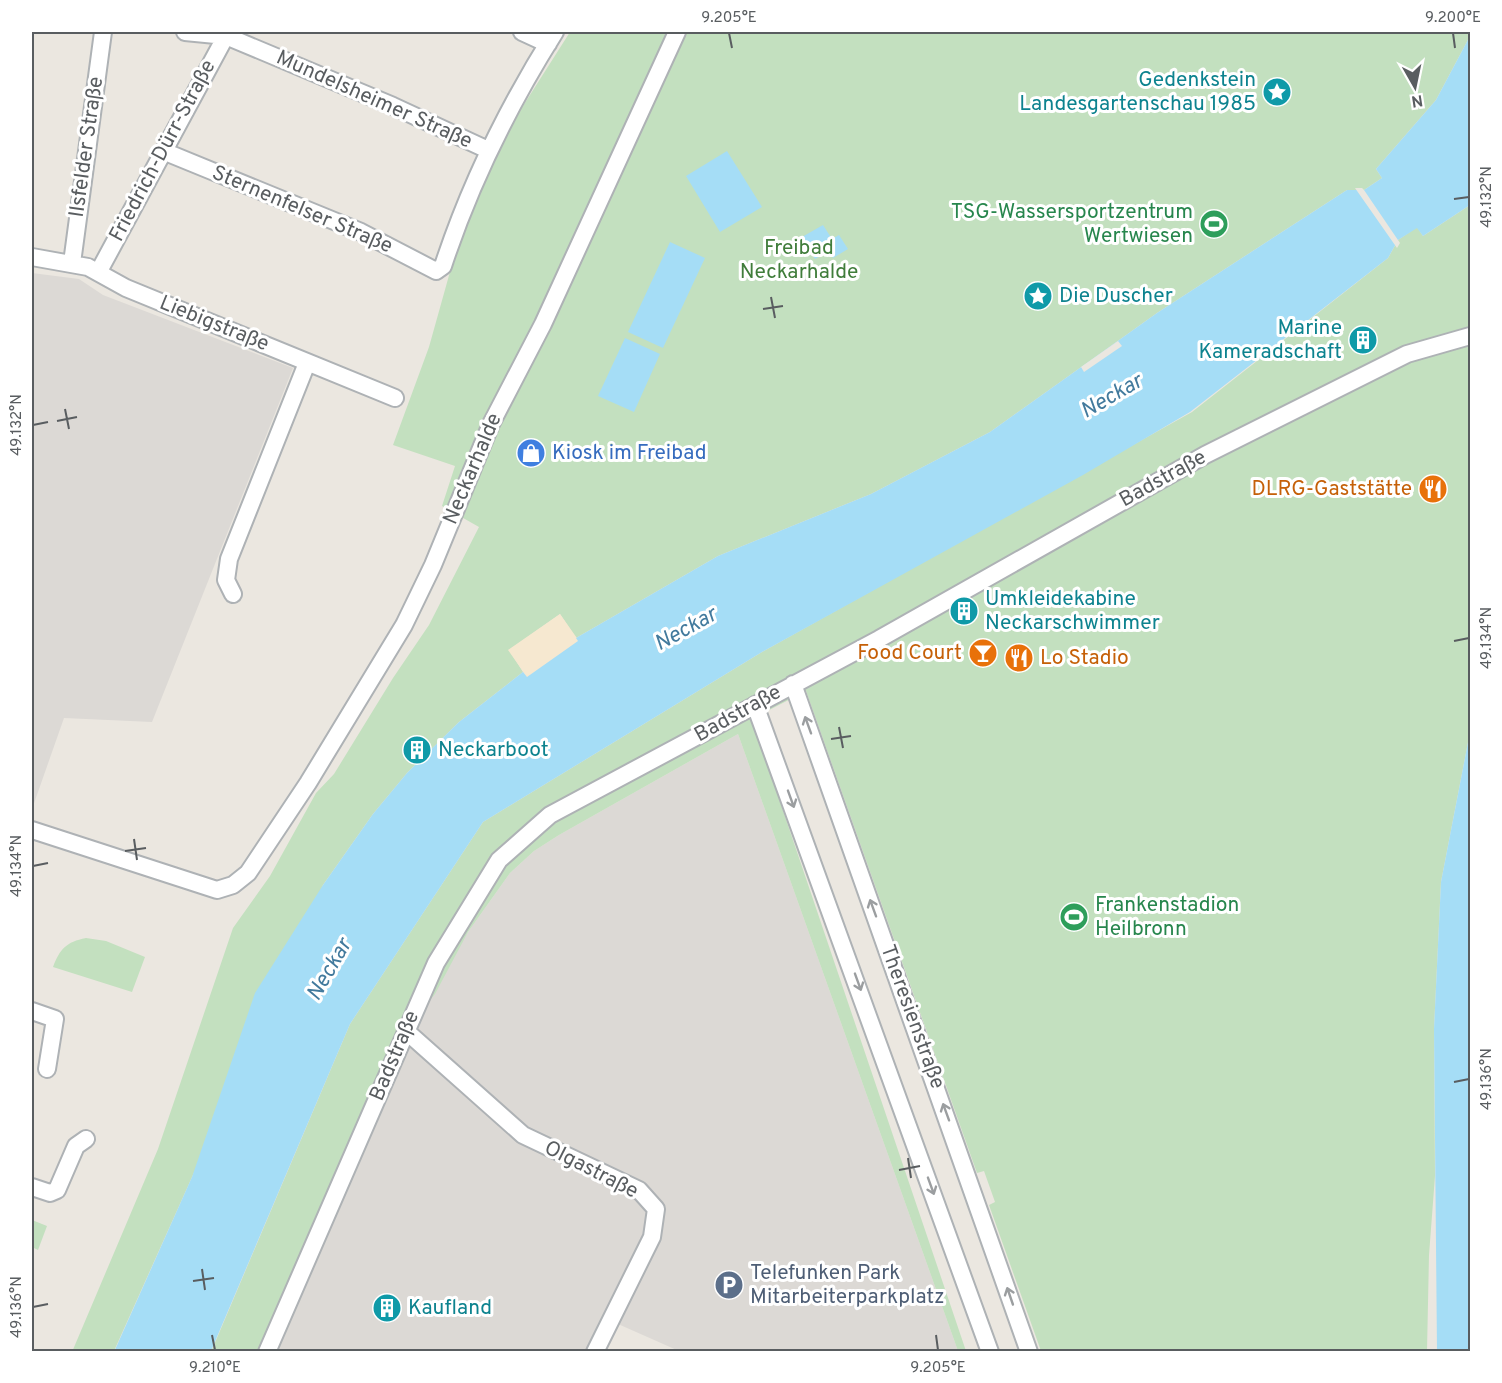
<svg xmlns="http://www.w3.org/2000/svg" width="1502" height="1383" font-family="Overpass,sans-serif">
	<rect width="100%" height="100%" fill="#ebe7e0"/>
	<path fill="#dcd9d5" d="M32,273L79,279L103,295L293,368L152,722L64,718L32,809Z
		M738,734L958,1351H679L618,1324L603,1351L259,1352L397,1041L468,932L510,873L534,851L559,835Z"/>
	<path fill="#c3e0bf" d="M570,32H1470V36L1436,100L1376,169L1382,178L1364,190H1347L1157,313L990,432L871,494L718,556L576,638L560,614L509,650L523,672L459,722L407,773L373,814L323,885L114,1351L72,1352L158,1149L233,928L270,876L316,793L334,774L393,678L429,625L479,527L442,506L455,466L393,445L429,347L460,236L502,139Z
		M1470,205V732L1441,882L1434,1029L1435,1176L1429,1255L1427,1351H1041L989,1205L995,1202L984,1171L977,1173L806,691L752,719L966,1351H958L738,734L559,835L534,851L510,873L468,932L435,994L397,1041L259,1351L211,1352L350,1024L483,822L762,652L1192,412L1388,258L1398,240L1417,227L1423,236Z
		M86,938L106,941L145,957L132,992L53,967C60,949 66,942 86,938Z
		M32,1220L47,1226L38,1250L32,1247Z"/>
	<path fill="#f6e8d0" d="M560,614L579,641L527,677L508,650Z"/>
	<path fill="#a5ddf6" d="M1470,36V205L1423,236L1417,228L1398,240L1388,258L1190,412L1083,475L762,652L483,822L350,1024L211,1351L114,1352L192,1177L255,993L323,885L373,814L407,773L459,722L523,672L527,677L578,641L576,638L718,556L871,494L990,432L1157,313L1347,190H1364L1382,178L1376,169L1436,100Z
		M727,151L762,207L720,232L686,176Z
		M823,225L832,239L839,235L848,249L833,258L829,251L815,259L802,237Z
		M670,242L705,258L663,348L628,332Z
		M625,338L660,354L634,412L598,396Z
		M1470,732V1351H1437L1434,1029L1441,882Z"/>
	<path fill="#ebe7e0" d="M1355,188H1362L1364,190L1400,243L1397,248Z
		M1118,341L1122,346L1084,372L1081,367Z"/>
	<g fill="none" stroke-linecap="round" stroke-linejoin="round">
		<g stroke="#aeb2b5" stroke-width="20">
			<path id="street" d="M185,32L226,36L393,106L488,150
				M522,32L548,44
				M163,151L361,232L436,271L443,266C470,184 509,105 555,32
				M32,257L88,267L126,288L395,398
				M72,263L103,32
				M99,271L228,32
				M233,594L226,580L229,559L307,363
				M793,684L1029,1352
				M755,705L990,1352
				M32,830L217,890L233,885L248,873L308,783L404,625L433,565L491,424L543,324L677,32
				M32,1011L55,1019L47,1069
				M406,1031L523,1135L639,1190L656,1209L652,1237L595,1352
				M32,1187L50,1193L57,1190L76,1146L86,1139
				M267,1352L436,963L499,860L550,815L879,639L1205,455L1407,354L1470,336"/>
		</g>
		<use href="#street" stroke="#fff" stroke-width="16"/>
	</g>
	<defs><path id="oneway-shaft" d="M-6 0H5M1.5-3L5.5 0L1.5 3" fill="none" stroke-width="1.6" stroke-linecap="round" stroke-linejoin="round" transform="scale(1.5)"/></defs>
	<g stroke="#9b9ea0">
		<use href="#oneway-shaft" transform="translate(808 725) rotate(-110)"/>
		<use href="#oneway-shaft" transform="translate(791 799) rotate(70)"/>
		<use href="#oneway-shaft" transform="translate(873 908) rotate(-110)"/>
		<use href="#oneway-shaft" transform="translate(858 982) rotate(70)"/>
		<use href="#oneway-shaft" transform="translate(946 1112) rotate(-110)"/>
		<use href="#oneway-shaft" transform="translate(931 1186) rotate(70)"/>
		<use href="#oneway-shaft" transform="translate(1010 1296) rotate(-109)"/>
	</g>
	<path fill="none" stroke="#595d60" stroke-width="2" d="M729,33L732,48M1453,33L1455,48M1454,199L1469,197M771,297L775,318M763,309L783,306M65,409L69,429M57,421L77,417M33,425L48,422M1454,641L1469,638M839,727L843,748M831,739L851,736M134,839L137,860M125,851L146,848M33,866L48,863M1454,1082L1469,1079M908,1158L911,1178M899,1170L920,1166M202,1269L205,1290M193,1281L214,1278M33,1307L48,1304M212,1335L215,1350M936,1335L938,1350"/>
	<defs>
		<g id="sight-disc" transform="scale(1.5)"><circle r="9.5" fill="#0f9aa8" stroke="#fff"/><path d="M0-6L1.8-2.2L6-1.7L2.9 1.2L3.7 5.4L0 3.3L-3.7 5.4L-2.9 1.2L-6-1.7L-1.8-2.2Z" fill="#fff"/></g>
		<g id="stadium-disc" transform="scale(1.5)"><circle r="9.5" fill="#2e9e5b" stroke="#fff"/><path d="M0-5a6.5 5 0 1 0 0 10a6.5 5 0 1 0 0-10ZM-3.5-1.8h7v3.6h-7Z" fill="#fff"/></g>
		<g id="building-disc" transform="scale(1.5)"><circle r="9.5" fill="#0f9aa8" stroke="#fff"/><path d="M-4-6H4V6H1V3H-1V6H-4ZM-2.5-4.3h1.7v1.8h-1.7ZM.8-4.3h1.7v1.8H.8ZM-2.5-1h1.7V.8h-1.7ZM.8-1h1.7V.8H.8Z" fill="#fff"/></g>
		<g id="shop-disc" transform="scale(1.5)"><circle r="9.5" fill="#3f7fe0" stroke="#fff"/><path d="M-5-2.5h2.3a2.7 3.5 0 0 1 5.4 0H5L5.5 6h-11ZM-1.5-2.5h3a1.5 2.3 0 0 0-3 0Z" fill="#fff"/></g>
		<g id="restaurant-disc" transform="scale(1.5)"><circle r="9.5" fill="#e8710a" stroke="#fff"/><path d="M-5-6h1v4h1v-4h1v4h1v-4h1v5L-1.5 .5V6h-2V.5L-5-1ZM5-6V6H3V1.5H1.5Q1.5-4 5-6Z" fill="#fff"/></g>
		<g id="bar-disc" transform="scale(1.5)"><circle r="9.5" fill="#e8710a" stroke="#fff"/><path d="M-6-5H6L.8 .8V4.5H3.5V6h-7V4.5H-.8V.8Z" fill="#fff"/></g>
		<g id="parking-disc" transform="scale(1.5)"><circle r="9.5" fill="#5c6f8a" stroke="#fff"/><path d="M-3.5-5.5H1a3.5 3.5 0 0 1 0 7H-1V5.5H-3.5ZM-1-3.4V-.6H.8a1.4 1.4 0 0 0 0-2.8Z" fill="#fff"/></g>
	</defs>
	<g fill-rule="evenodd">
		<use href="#sight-disc" x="1277" y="92"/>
		<use href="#stadium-disc" x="1214" y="224"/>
		<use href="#sight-disc" x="1038" y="296"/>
		<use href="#building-disc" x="1363" y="340"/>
		<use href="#shop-disc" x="531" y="453"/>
		<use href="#restaurant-disc" x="1433" y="489"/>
		<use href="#building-disc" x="964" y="611"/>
		<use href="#bar-disc" x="983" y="653"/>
		<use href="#restaurant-disc" x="1019" y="658"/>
		<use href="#building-disc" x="417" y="750"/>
		<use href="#stadium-disc" x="1074" y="917"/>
		<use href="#parking-disc" x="729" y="1285"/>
		<use href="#building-disc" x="387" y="1308"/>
	</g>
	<g text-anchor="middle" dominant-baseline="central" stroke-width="6" stroke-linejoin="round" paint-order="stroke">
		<g font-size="21" fill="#0d838f" stroke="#fff" text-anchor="start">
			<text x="1256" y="80" text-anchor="end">Gedenkstein<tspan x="1256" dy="24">Landesgartenschau 1985</tspan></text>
			<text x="1059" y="296">Die Duscher</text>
			<text x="1342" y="328" text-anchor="end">Marine<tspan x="1342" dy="24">Kameradschaft</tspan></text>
			<text x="985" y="599">Umkleidekabine<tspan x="985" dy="24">Neckarschwimmer</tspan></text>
			<text x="438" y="750">Neckarboot</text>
			<text x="408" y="1308">Kaufland</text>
		</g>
		<g font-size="21" fill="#595d60" stroke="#fff">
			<text transform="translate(374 100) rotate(24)">Mundelsheimer Straße</text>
			<text transform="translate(87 147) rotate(-82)">Ilsfelder Straße</text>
			<text transform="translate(163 151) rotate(-62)">Friedrich-Dürr-Straße</text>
			<text transform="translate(302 210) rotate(23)">Sternenfelser Straße</text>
			<text transform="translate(214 324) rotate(22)">Liebigstraße</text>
			<text transform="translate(473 469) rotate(-67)">Neckarhalde</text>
			<text transform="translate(1163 479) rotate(-29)">Badstraße</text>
			<text transform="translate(738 714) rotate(-29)">Badstraße</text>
			<text transform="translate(912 1017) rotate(70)">Theresienstraße</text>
			<text transform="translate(395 1056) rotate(-67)">Badstraße</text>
			<text transform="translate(591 1170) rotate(27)">Olgastraße</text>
		</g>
		<g font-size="21" fill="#27864d" stroke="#fff" text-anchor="end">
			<text x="1193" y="212">TSG-Wassersportzentrum<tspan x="1193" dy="24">Wertwiesen</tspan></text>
			<text x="1095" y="905" text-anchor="start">Frankenstadion<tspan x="1095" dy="24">Heilbronn</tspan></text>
		</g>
		<g font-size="21" fill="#407d3b" stroke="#fff">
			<text x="799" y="248">Freibad<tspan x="799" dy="24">Neckarhalde</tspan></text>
		</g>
		<g font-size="21" fill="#366cbe" stroke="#fff" text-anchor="start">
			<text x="552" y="453">Kiosk im Freibad</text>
		</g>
		<g font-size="21" fill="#c56008" stroke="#fff" text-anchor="end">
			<text x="1412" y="489">DLRG-Gaststätte</text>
			<text x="962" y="653">Food Court</text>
			<text x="1040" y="658" text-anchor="start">Lo Stadio</text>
		</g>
		<g font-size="21" fill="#4e5e75" stroke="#fff" text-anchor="start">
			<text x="750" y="1273">Telefunken Park<tspan x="750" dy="24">Mitarbeiterparkplatz</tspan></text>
		</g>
		<g font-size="22" font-style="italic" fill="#427a9d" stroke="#fff">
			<text transform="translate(1112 397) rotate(-30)">Neckar</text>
			<text transform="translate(686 630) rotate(-29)">Neckar</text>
			<text transform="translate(330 970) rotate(-60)">Neckar</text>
		</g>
	</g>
	<rect width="1502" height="1383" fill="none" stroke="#ffffff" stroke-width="66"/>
	<g transform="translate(1415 87) rotate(171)" stroke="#ffffff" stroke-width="4.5" paint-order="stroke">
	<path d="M0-4.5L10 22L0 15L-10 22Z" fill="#595d60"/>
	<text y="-9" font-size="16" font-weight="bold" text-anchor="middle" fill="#595d60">N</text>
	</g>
	<rect x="33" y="33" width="1436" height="1317" fill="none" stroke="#595d60" stroke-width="2"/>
	<g font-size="15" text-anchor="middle" fill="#595d60">
		<text x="729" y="22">9.205°E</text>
		<text x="1453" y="22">9.200°E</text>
		<text transform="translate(1486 197) rotate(-90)" y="5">49.132°N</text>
		<text transform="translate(16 425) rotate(-90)" y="5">49.132°N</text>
		<text transform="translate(1486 638) rotate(-90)" y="5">49.134°N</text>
		<text transform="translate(16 866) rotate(-90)" y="5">49.134°N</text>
		<text transform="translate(1486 1079) rotate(-90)" y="5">49.136°N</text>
		<text transform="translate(16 1307) rotate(-90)" y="5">49.136°N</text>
		<text x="215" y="1372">9.210°E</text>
		<text x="938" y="1372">9.205°E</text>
	</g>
</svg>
